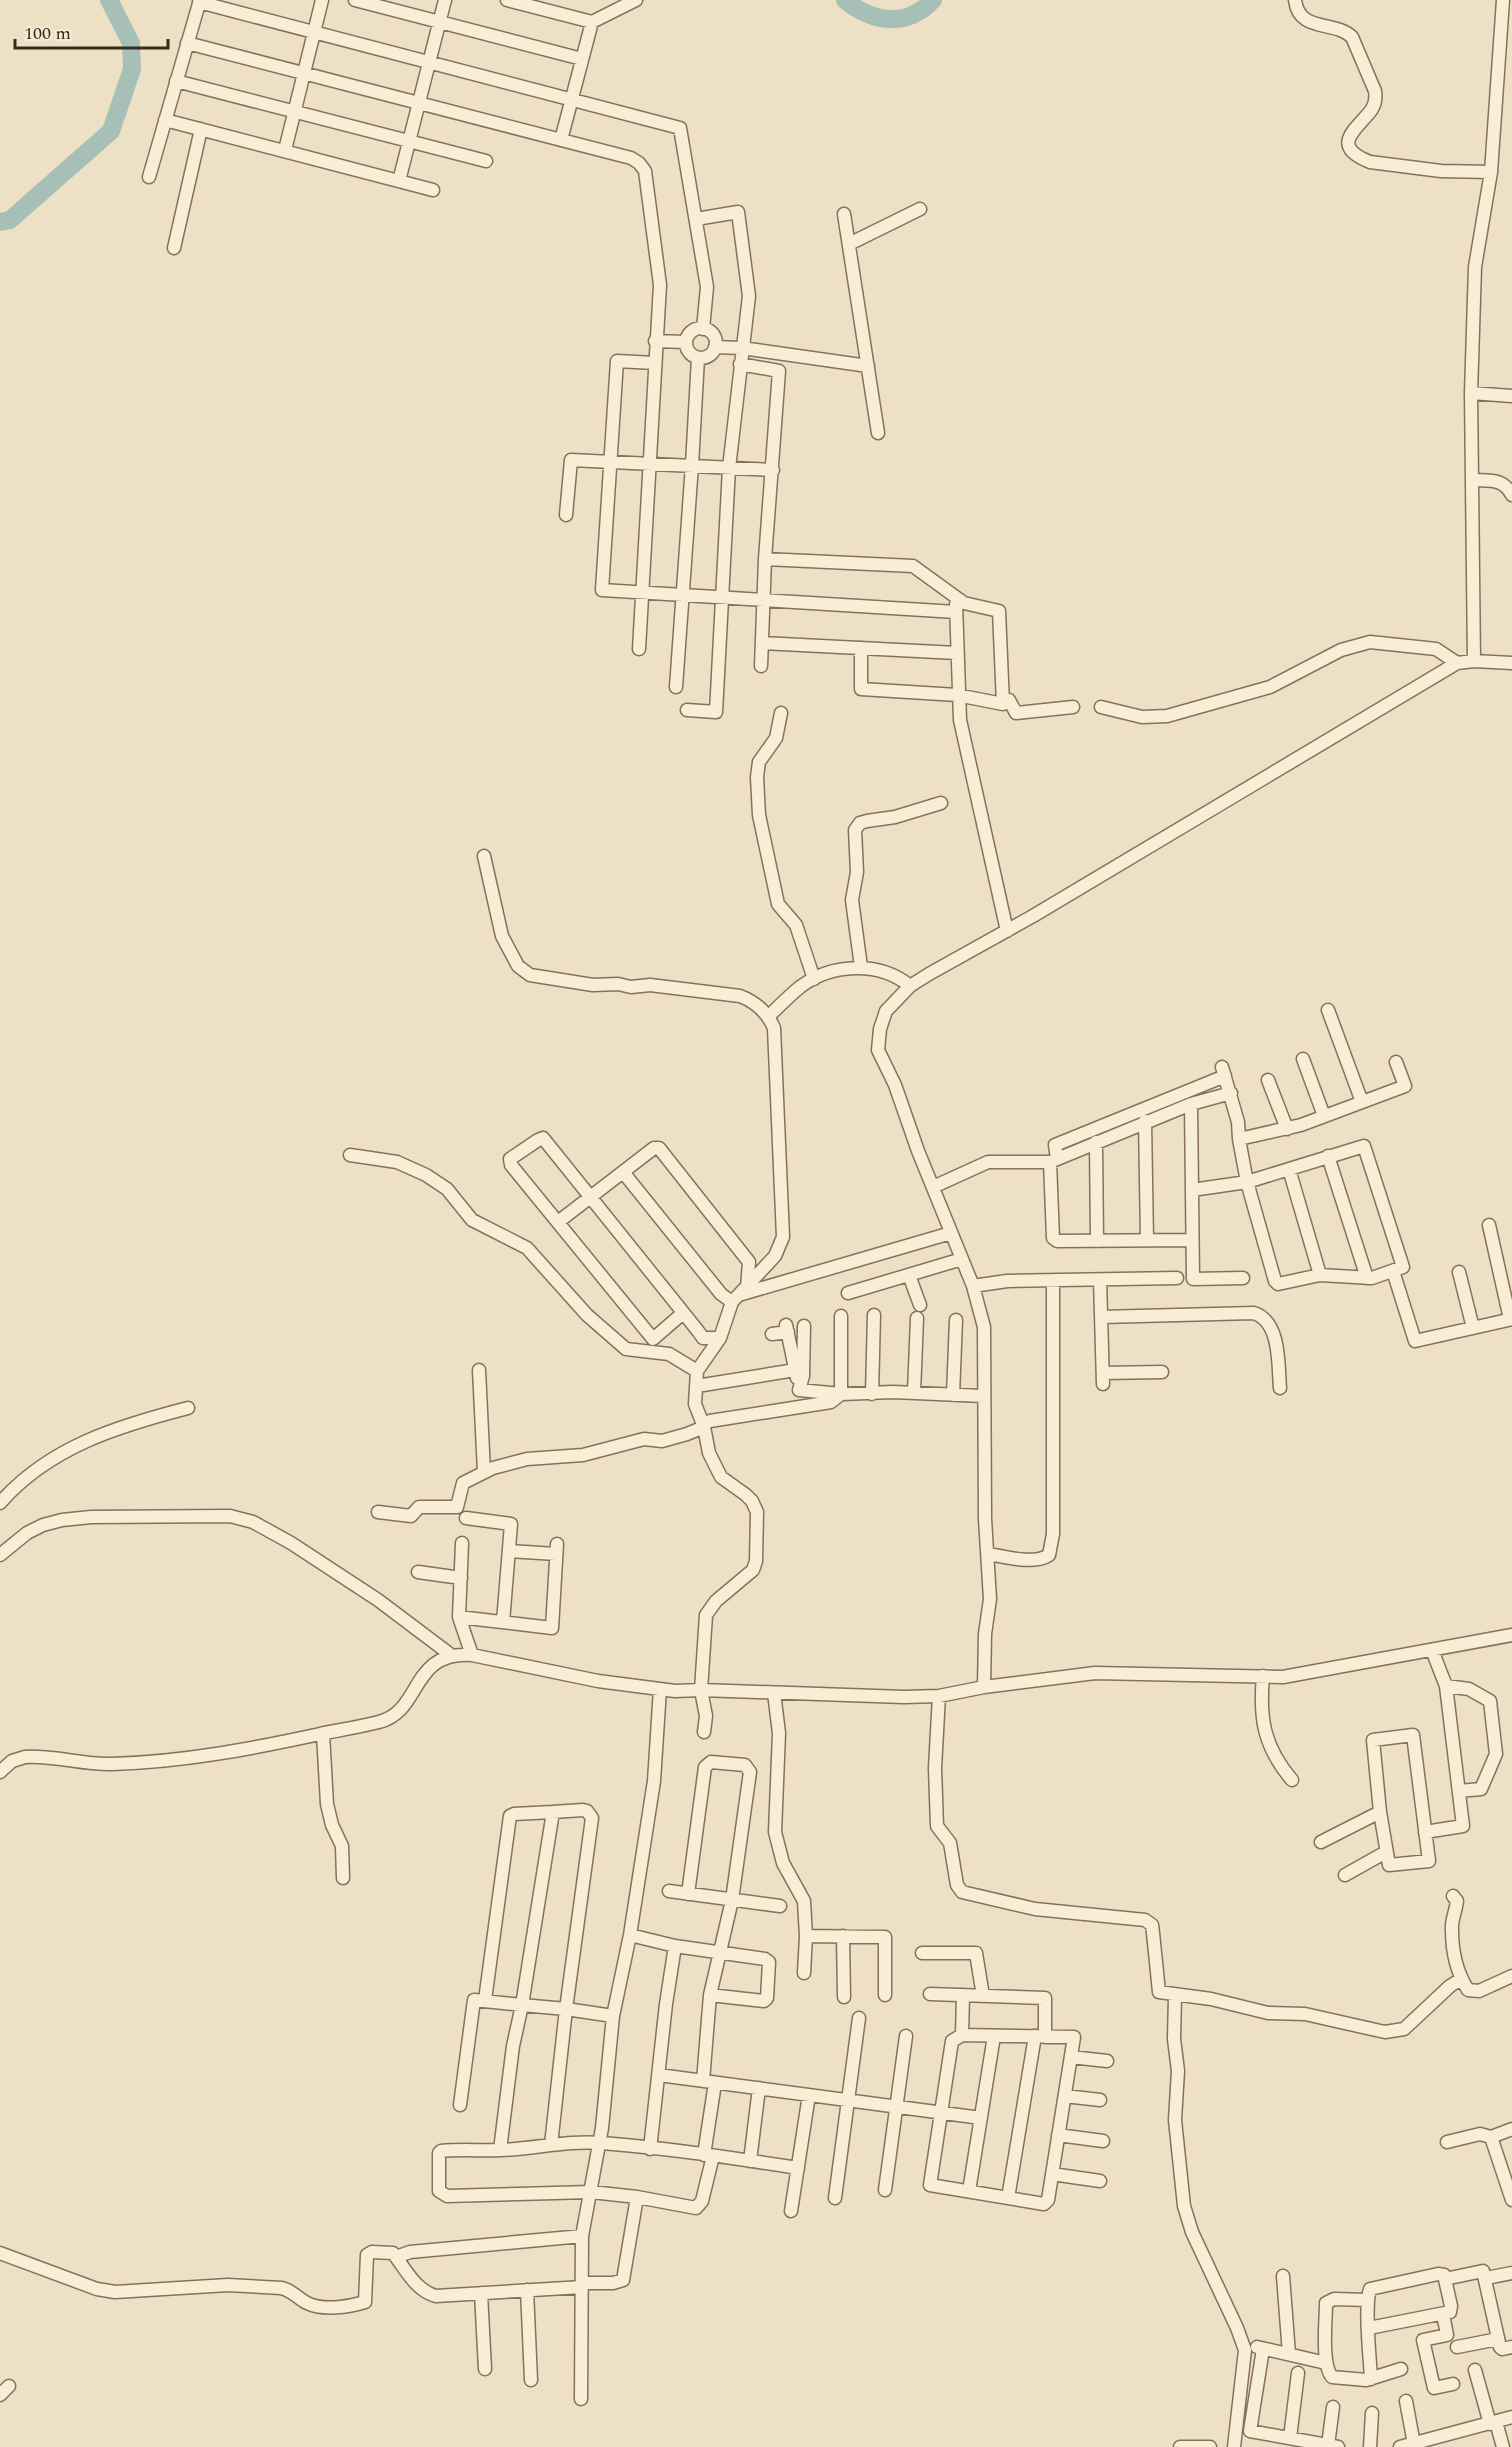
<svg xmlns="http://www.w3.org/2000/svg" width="1512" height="2447" font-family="Spectral,serif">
	<rect width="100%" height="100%" fill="#ede0c4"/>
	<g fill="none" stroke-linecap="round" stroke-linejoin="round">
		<path stroke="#a6c0b8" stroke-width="18" d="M845,0C873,23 907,28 933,0
			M0,222L10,220L111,131L132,69L131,43L109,0"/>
		<g stroke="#87715b" stroke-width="15">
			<path id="minor" d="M355,0L582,59
				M507,0L592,22L636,0
				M1295,0C1299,33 1334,20 1352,37L1375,91C1376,97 1375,104 1372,109C1359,128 1327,145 1370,162L1441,171L1491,172
				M199,2L680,128L707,287L703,329
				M187,43L631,158L639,163L645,171L660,285L639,649
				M176,81L486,161
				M165,120L433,190
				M561,140L592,22
				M285,150L322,0
				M149,177L200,0
				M399,181L445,0
				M844,214L878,433
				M849,244L920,209
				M174,248L201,129
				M686 343a15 15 0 1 1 30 0a15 15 0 1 1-30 0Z
				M655,341L686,342
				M715,347L742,348L868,366
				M655,363L617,361L602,590L956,612
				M740,364L779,371L765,559L761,666
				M1471,393L1512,396
				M1473,480C1490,481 1503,478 1512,495
				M566,515L571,460L773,470
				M765,559L913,566L964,603L999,611L1003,704
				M956,604L960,720L1007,931
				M762,643L957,653
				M861,648V689L957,695L1003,704L1009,700L1016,713L1073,707
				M1474,661L1471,393L1475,267L1491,172L1503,0
				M676,687L692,465L698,358
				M1101,707L1142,717L1167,716L1270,687L1341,650L1370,642L1436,649L1457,663
				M687,710L716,712L729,468L749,296L738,212L696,219
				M781,713L776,738L759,762L757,777L759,815L778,904L796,925L814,979
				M484,856L502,936L518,966L530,975L593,985L618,984L631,987L650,985L740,996C756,1002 767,1012 774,1028L783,1237L775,1256L732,1302L720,1338L697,1371L695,1404L704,1427L709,1453L721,1477L746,1495L752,1501L757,1512L756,1561L753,1570L716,1601L706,1615L701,1690L706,1716L704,1732
				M861,967L852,900L857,872L855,830L860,823L867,821L895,817L941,803
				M1328,1010L1362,1102
				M769,1016C779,1006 789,996 800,987C832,963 879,961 910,986
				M1303,1059L1324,1116
				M1222,1067L1238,1122L1239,1139L1301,1125L1405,1086L1396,1062
				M1268,1080L1287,1129
				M1191,1104L1193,1279L1243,1278
				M1145,1121L1147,1240
				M1096,1142L1097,1241
				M350,1155L397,1162L426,1175L447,1189L472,1220L527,1248L587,1315L626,1349L669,1354L697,1371
				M1328,1156L1367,1278
				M1057,1159L1055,1145L1225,1076
				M1050,1162L1053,1238L1057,1241L1192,1240
				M1289,1169L1320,1275
				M623,1172L721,1294L732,1302
				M933,1187L988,1162H1050L1191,1104L1231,1093
				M1192,1190L1247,1182L1364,1146L1403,1267L1372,1278L1320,1275L1278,1284L1275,1281L1247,1182L1239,1139
				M558,1222L654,1148H659L749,1262L747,1288
				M1489,1225L1510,1319
				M1393,1271L1415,1341L1512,1319
				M1459,1272L1473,1328
				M909,1275L920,1305
				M1100,1280L1103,1384
				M973,1286L1007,1281L1177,1278
				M848,1293L962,1259
				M742,1294L951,1233
				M683,1313L653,1339L511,1165L510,1159L538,1140L543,1138L698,1331L703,1338H720
				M1101,1317L1254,1313C1281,1322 1278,1365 1280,1388
				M786,1325L797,1378
				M804,1326L803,1376L799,1390L841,1394V1316
				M772,1334L788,1332
				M479,1370L484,1472
				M1103,1373L1162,1372
				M703,1385L795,1370
				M914,1393L917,1318
				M872,1394L874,1315
				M953,1395L956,1320
				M710,1421L831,1402L841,1394L893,1392L983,1396
				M0,1503C49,1447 118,1426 188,1408
				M378,1512L411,1516L419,1507H457L463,1483L493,1468L527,1459L583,1455L644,1439L662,1441L687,1434L704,1427
				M466,1518L511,1524L503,1622
				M462,1543L459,1617L472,1655
				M509,1551L556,1554
				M989,1554C1006,1557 1034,1565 1049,1555L1053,1534V1281
				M0,1555L27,1533L43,1525L62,1520L91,1517L230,1516L253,1522L291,1543L378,1600L451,1655
				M418,1572L461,1578
				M459,1617L552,1628L557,1544
				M1263,1676C1259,1719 1264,1747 1292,1780
				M1446,1686L1469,1689L1490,1701L1496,1754L1481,1789L1459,1791
				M984,1687L985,1634L990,1599L985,1519L984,1327L973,1286L918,1151L895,1085L878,1050L880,1029L886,1011L910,986L929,974L1033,916L1457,663L1474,661L1512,663
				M774,1693L779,1733L775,1832L783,1863L804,1901L806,1936L804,1973
				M939,1696L935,1768L937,1826L950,1843L957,1885L962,1892L1035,1909L1145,1920L1152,1925L1153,1933L1159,1992L1211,1999L1268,2013L1305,2014L1385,2032L1404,2029L1450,1986L1461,1979
				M323,1734L327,1804L332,1825L342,1846L343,1878
				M1413,1735L1429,1861L1389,1865L1380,1812L1373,1740Z
				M0,1772L12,1761L25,1757C54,1755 83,1765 112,1764C182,1762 251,1749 320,1734C340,1730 359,1727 379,1722C423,1711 409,1651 472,1655L598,1681L675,1691L701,1690L904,1697L939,1696L984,1687L1095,1673L1283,1677L1512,1635
				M583,1810L587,1811L592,1818L566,2009L522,2005L553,1812Z
				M1425,1832L1463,1826L1446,1686L1432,1650
				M1321,1842L1380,1812
				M1345,1875L1386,1852
				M669,1891L780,1906
				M688,1894L705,1767L711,1762L745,1765L750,1772L732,1900L710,1995L703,2081
				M1453,1896L1457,1901C1456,1911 1451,1920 1452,1930C1452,1951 1457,1973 1468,1990L1479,1991L1512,1976
				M630,1935L675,1946L765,1959L769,1962L767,1998L764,2001L710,1995
				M806,1936L885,1937V1995
				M843,1936L844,1997
				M922,1953H976L983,1996
				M930,1994L1045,1998V2037
				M1175,1996L1174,2039L1178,2071L1175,2120L1184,2206L1192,2232L1237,2328L1245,2350L1234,2447
				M485,2000L510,1816L514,1814L553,1812
				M962,2035L1074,2037L1048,2200L1044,2204L930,2185L952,2041Z
				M962,2035L963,1995
				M1071,2057L1107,2061
				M659,2075L981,2118
				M1065,2096L1100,2100
				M460,2105L474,2000L522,2005L513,2046L500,2150
				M1058,2135L1103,2141
				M1491,2137L1512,2200
				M1447,2142L1480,2134L1491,2137L1512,2129
				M551,2145L566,2009L613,2016
				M650,2149L666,2004L675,1946
				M704,2155L715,2083
				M713,2156L702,2201L696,2208L637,2197L591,2192L447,2196L439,2191V2153L441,2151C461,2149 481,2151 501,2150C534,2149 568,2140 602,2143C667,2148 733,2158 798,2168
				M750,2161L759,2088
				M1052,2174L1100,2181
				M885,2190L906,2036
				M969,2191L994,2036
				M835,2198L859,2018
				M1008,2198L1035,2036
				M791,2211L809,2095
				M0,2253L97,2289L115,2292L228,2285L281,2288C292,2290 297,2298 307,2303C323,2311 349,2307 365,2302L367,2255L372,2252L393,2253L396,2257L410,2252L582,2236
				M396,2257C407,2272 417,2291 436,2296L582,2287
				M1283,2276L1289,2354
				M1486,2278L1512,2273
				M1445,2279L1483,2271L1500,2347L1502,2349L1512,2347
				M582,2283H613L623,2280L637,2197
				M527,2290L531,2380
				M481,2293L485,2369
				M1368,2300L1334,2299L1326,2303C1326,2321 1321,2364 1332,2377L1366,2380L1401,2369
				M1443,2314L1447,2335L1423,2340L1434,2388L1453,2384
				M1369,2328L1450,2312L1451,2306L1444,2275L1438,2274L1370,2289C1364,2307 1370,2357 1371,2379
				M1257,2347L1326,2363
				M1457,2347L1498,2339
				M1263,2349L1250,2431L1338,2447
				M1475,2370L1490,2424
				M0,2395L9,2386
				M581,2399L582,2236L602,2128L613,2016L630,1935L654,1781L660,1689
				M1406,2401L1414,2444
				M1496,2422L1503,2447
				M1290,2438L1298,2373
				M1328,2445L1333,2407
				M1180,2447H1210
				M1370,2447L1372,2413
				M1400,2447L1512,2417"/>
		</g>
		<use href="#minor" stroke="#f8edd7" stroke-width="12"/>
	</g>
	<path d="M15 39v9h153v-9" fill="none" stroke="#372a1f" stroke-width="3"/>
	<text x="24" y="39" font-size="18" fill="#372a1f" stroke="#f4ead4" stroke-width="4.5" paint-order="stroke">100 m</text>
</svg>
